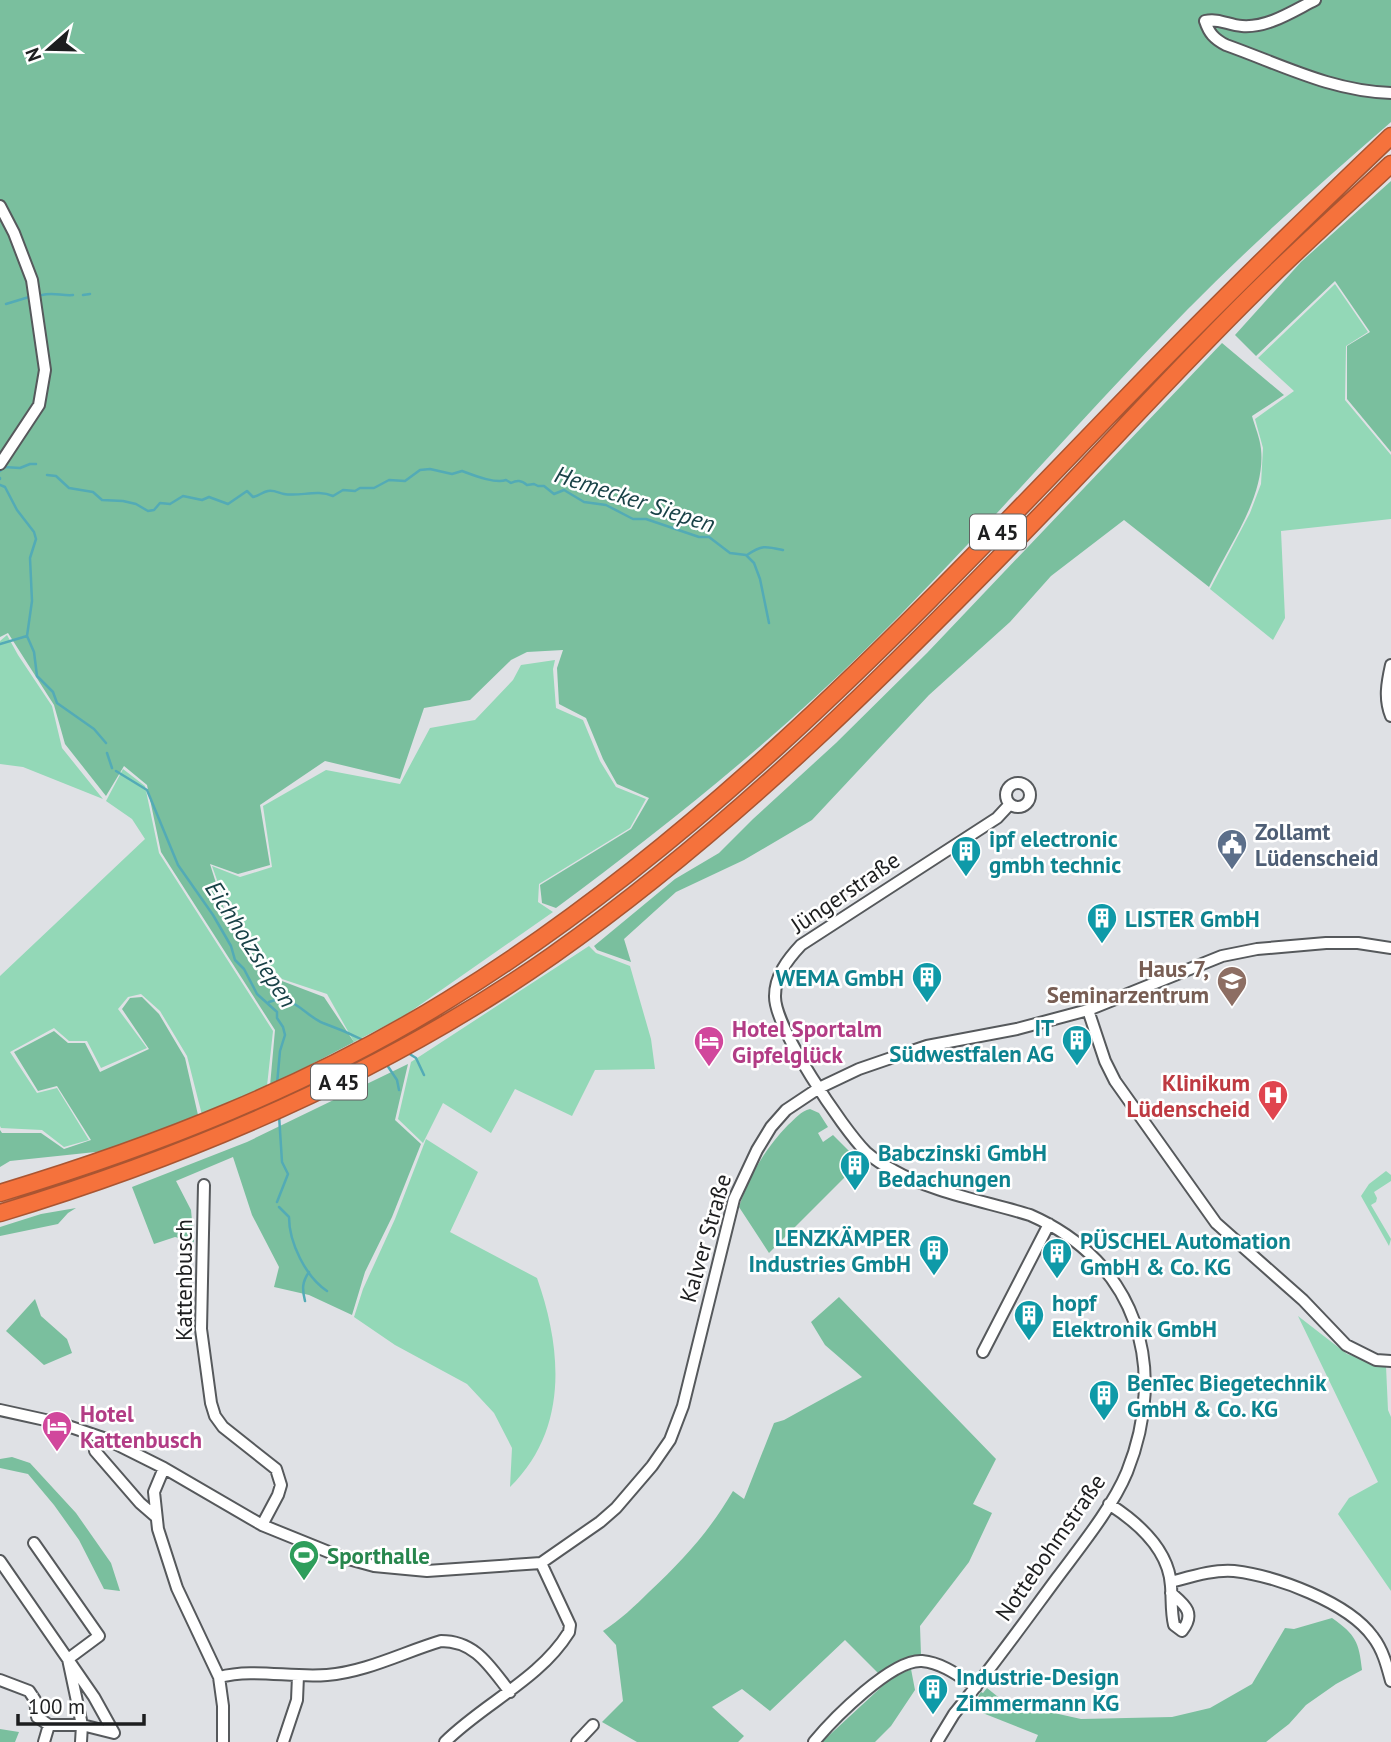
<svg xmlns="http://www.w3.org/2000/svg" width="1391" height="1742" font-family="'PT Sans',sans-serif">
	<rect width="100%" height="100%" fill="#dfe1e5"/>
	<path fill="#93d8b7" d="M1335,284L1368,332L1346,346L1345,400L1391,455V519L1281,531L1285,618L1273,640L1210,589L1250,513L1261,484L1263,448L1255,419L1294,391L1258,358Z
		M7,635L18,655L52,706L62,748L103,799L23,767L0,764V641Z
		M555,660L553,669L556,708L583,720L600,761L616,787L646,799L630,828L539,884L538,902L553,912L404,1016L354,1042L327,994L282,979L234,928L212,866L240,877L272,867L263,806L326,770L400,784L430,728L475,720L513,680L521,665Z
		M123,769L145,786L159,853L273,1031L267,1086L202,1115L187,1056L160,1011L141,994L128,997L118,1009L147,1048L101,1068L87,1041H69L54,1028L10,1052L37,1093L57,1088L89,1140L64,1147L42,1130L1,1128L0,1126V976L145,839L132,819L106,801Z
		M589,946L596,953L630,966L651,1039L655,1069L595,1070L572,1116L515,1089L491,1133L443,1103L423,1143L398,1119L411,1062Z
		M426,1139L478,1172L450,1232L537,1278C562,1349 569,1429 510,1487L512,1448L494,1413L467,1384L395,1345L354,1317L363,1289L395,1219Z
		M1386,1171L1391,1175V1181L1374,1192L1377,1198L1376,1202L1371,1205L1391,1239L1389,1246L1361,1196L1369,1184Z
		M1298,1316L1347,1354L1386,1366L1388,1410L1391,1417V1591L1338,1514L1349,1498L1378,1482Z"/>
	<path fill="#7abf9e" d="M0,0H1391V122C1321,183 1252,244 1187,310C1078,421 977,540 866,649C770,743 664,828 556,908L542,903L540,885L631,829L649,798L617,784L603,759L586,718L559,704L557,668L563,650L527,652L511,660L470,700L424,708L400,779L325,761L260,805L270,865L238,874L210,864L230,928L282,981L324,997L354,1042L270,1086L275,1030L161,852L147,785L124,766L106,796L65,744L54,705L8,633L0,637Z
		M1391,181V452L1347,399V346L1370,332L1335,281L1256,356L1235,335L1301,262Z
		M1222,343L1284,395L1252,416C1255,427 1260,438 1261,449C1266,496 1229,545 1209,587L1124,520L1051,576L1010,622L929,695L812,820L744,860L676,892L624,939L631,962L597,950L594,946L675,879L719,853L753,819L836,743L927,653Z
		M142,997L159,1014L185,1058L198,1115L105,1151L10,1161L0,1167V1130L2,1133H41L64,1149L91,1140L57,1086L38,1091L14,1052L54,1031L68,1043H85L100,1072L149,1049L122,1009L130,998Z
		M408,1064L395,1120L421,1144L392,1217L365,1272L352,1315L309,1295L274,1287L279,1267L252,1215L233,1157L176,1181L191,1210L194,1242L175,1237L154,1244L132,1187L247,1142Z
		M810,1109L819,1113L828,1127L818,1133L823,1142L833,1135L860,1162L769,1253L739,1207C750,1175 764,1150 788,1125C795,1119 801,1111 810,1109Z
		M76,1208L68,1213L58,1224L0,1236V1227L41,1214Z
		M839,1297L996,1459L973,1504L992,1513L969,1562L920,1626L921,1655L901,1659L878,1673L845,1640L770,1711L742,1689L712,1707L744,1736L738,1742H637L602,1722L623,1701L616,1645L603,1631C620,1620 635,1606 649,1592C685,1558 708,1533 733,1491L744,1499L774,1423L784,1420L862,1377L825,1345L811,1322Z
		M35,1299L41,1316L67,1339L72,1353L44,1365L6,1331Z
		M12,1457L30,1463L76,1513L111,1563L120,1591L104,1589L79,1540L54,1505L28,1474L0,1468V1459Z
		M1332,1618C1356,1635 1359,1642 1362,1670L1336,1684L1306,1705L1289,1724L1266,1742H1035L1038,1735L970,1708L981,1692L983,1693L987,1688L1018,1713L1036,1709L1081,1719L1172,1717L1210,1708L1252,1684L1285,1628L1294,1629Z
		M911,1669L915,1690L891,1726L875,1742H822L890,1679Z
		M0,1729L19,1732L15,1742H0Z"/>
	<g fill="none" stroke-linecap="round" stroke-linejoin="round">
		<path stroke="#53abb6" stroke-width="2.5" d="M42,295C53,292 62,296 73,295
			M83,295L90,294
			M6,304L29,297
			M0,471L4,467L20,468L30,464H36
			M47,475L56,476L69,488L93,492L102,500L123,501L136,504L148,511L154,510L160,503L170,504L183,496L202,500L209,497L228,504L247,491L253,497C259,496 262,492 268,491C275,490 278,493 284,494C300,497 317,489 333,496L343,490L355,491L360,488H374L389,480L405,481L420,470L430,469L452,474L462,471C473,475 495,484 506,480L511,483C517,480 521,480 527,485L534,484L538,486H544L554,494L564,490L584,502L606,505L633,519H646L699,537H709L730,553L746,555L754,563L760,579L769,623
			M0,478V479
			M0,485L5,487L17,510L34,532L36,539L30,558L32,601L27,636L34,652L37,676L53,692L57,703L94,729L106,743
			M747,555C762,545 765,546 783,550
			M0,644L27,636
			M107,753L112,768
			M116,771L147,790L178,865L213,915L231,946L235,960L244,969L257,994L277,1012V1018L283,1027L285,1035L280,1051L277,1084
			M269,1002C292,992 305,1016 323,1023C337,1028 349,1033 363,1040
			M408,1053L416,1058L424,1075
			M385,1062L397,1080L399,1090
			M277,1202L288,1174L282,1162L279,1115
			M279,1207L289,1217C289,1243 306,1277 327,1291
			M305,1301C302,1289 302,1282 309,1272"/>
		<g stroke="#56595c" stroke-width="14">
			<path id="minor" d="M1315,0C1293,11 1268,28 1242,26C1228,25 1219,18 1205,21C1209,33 1214,39 1226,45C1282,65 1331,91 1391,93
				M0,206L14,233L32,280L45,370L39,405L0,464
				M1391,665C1387,683 1384,699 1391,716
				M1006 795a12 12 0 1 1 24 0a12 12 0 1 1-24 0Z
				M1088,1010L1105,1061L1115,1081L1216,1223L1303,1300L1346,1345L1376,1360L1391,1361
				M204,1185L201,1329L211,1403L215,1416L223,1427L276,1469L281,1485L278,1495L262,1525
				M983,1352L1049,1224
				M0,1410L59,1423L106,1439L164,1468L262,1525L341,1557L374,1566L427,1571L541,1563L600,1522L616,1508L652,1466L670,1440L683,1406L734,1199L757,1150L771,1127L786,1110L819,1088L859,1069L891,1058L927,1046L1017,1029L1088,1010L1222,956L1257,949L1326,943H1358L1391,948
				M95,1451L140,1503L155,1516
				M164,1468L154,1492L158,1529L177,1588L219,1677L223,1706V1742
				M1109,1504C1137,1522 1169,1549 1171,1586C1172,1600 1171,1612 1174,1625L1182,1631C1196,1613 1185,1605 1171,1593
				M34,1543L99,1636L68,1659
				M0,1561L94,1697L114,1733L82,1725L68,1659
				M1171,1582C1190,1577 1215,1569 1234,1571C1276,1576 1348,1602 1373,1637C1383,1650 1387,1666 1391,1681
				M219,1677C254,1668 290,1678 327,1675C366,1672 404,1652 441,1641C476,1641 490,1667 510,1692
				M0,1680L29,1691L35,1700L37,1717L49,1725H82L81,1742
				M44,1742L49,1725
				M283,1742L297,1700L298,1676
				M445,1742C484,1703 539,1680 569,1632L570,1625L541,1563
				M577,1742L593,1725
				M814,1742C833,1719 892,1659 922,1661C943,1663 959,1676 976,1687
				M937,1742L954,1714C990,1670 1023,1624 1057,1578C1080,1547 1112,1508 1127,1472C1169,1367 1137,1262 1030,1215C988,1202 931,1192 893,1170C883,1165 874,1159 866,1152C843,1129 774,1027 775,996C775,976 787,960 801,945L997,818L1010,804"/>
		</g>
		<g stroke="#a95532" stroke-width="19">
			<path id="highway" d="M0,1193C156,1146 309,1086 448,1000C709,839 914,617 1125,399C1212,309 1301,222 1391,136
				M0,1213C195,1154 385,1073 553,955C739,824 900,661 1058,497C1124,428 1188,358 1255,292C1299,248 1345,207 1391,164"/>
		</g>
		<use href="#minor" stroke="#fff" stroke-width="10"/>
		<use href="#highway" stroke="#f5723c" stroke-width="16"/>
	</g>
	<defs>
		<g id="civic-pin" transform="scale(1.575)"><path d="M0 17L-7.5 6A9.5 9.5 0 1 1 7.5 6Z" fill="#5c6f8a" stroke="#fff"/><path d="M-.6-6.5H3V-4.5H.6V-3L4-1V1h2V6H-6V1h2V-1L-.6-3ZM-1.2 2.5V6h2.4V2.5Z" fill="#fff"/></g>
		<g id="building-pin" transform="scale(1.575)"><path d="M0 17L-7.5 6A9.5 9.5 0 1 1 7.5 6Z" fill="#0f9aa8" stroke="#fff"/><path d="M-4-6H4V6H1V3H-1V6H-4ZM-2.5-4.3h1.7v1.8h-1.7ZM.8-4.3h1.7v1.8H.8ZM-2.5-1h1.7V.8h-1.7ZM.8-1h1.7V.8H.8Z" fill="#fff"/></g>
		<g id="school-pin" transform="scale(1.575)"><path d="M0 17L-7.5 6A9.5 9.5 0 1 1 7.5 6Z" fill="#8d6e63" stroke="#fff"/><path d="M0-5L7-2L0 1L-7-2ZM-4 1L0 2.5L4 1V4Q0 6-4 4Z" fill="#fff"/></g>
		<g id="hotel-pin" transform="scale(1.575)"><path d="M0 17L-7.5 6A9.5 9.5 0 1 1 7.5 6Z" fill="#d1479c" stroke="#fff"/><path d="M-6-4.5h1.5V1H6V5H4.5V3h-9V5H-6ZM-4 0a1.8 1.8 0 1 1 3.6 0ZM.5 0V-2.5h3Q6-2.5 6 0Z" fill="#fff"/></g>
		<g id="hospital-pin" transform="scale(1.575)"><path d="M0 17L-7.5 6A9.5 9.5 0 1 1 7.5 6Z" fill="#e0444e" stroke="#fff"/><path d="M-5-5h3v3.5h4V-5h3V5h-3V1.5h-4V5h-3Z" fill="#fff"/></g>
		<g id="stadium-pin" transform="scale(1.575)"><path d="M0 17L-7.5 6A9.5 9.5 0 1 1 7.5 6Z" fill="#2e9e5b" stroke="#fff"/><path d="M0-5a6.5 5 0 1 0 0 10a6.5 5 0 1 0 0-10ZM-3.5-1.8h7v3.6h-7Z" fill="#fff"/></g>
	</defs>
	<g fill-rule="evenodd">
		<use href="#civic-pin" x="1232" y="844"/>
		<use href="#building-pin" x="966" y="851"/>
		<use href="#building-pin" x="1102" y="918"/>
		<use href="#building-pin" x="927" y="977"/>
		<use href="#school-pin" x="1232" y="981"/>
		<use href="#building-pin" x="1077" y="1040"/>
		<use href="#hotel-pin" x="709" y="1041"/>
		<use href="#hospital-pin" x="1273" y="1095"/>
		<use href="#building-pin" x="855" y="1165"/>
		<use href="#building-pin" x="934" y="1250"/>
		<use href="#building-pin" x="1057" y="1253"/>
		<use href="#building-pin" x="1029" y="1315"/>
		<use href="#building-pin" x="1104" y="1395"/>
		<use href="#hotel-pin" x="57" y="1426"/>
		<use href="#stadium-pin" x="304" y="1555"/>
		<use href="#building-pin" x="933" y="1689"/>
	</g>
	<g text-anchor="middle" dominant-baseline="central" stroke-width="5" stroke-linejoin="round" paint-order="stroke">
		<g fill="#fff" stroke="#616262" stroke-width="2">
			<rect x="970" y="514.5" width="56" height="35" rx="5"/>
			<rect x="311" y="1064.5" width="56" height="35" rx="5"/>
		</g>
		<g font-size="21" font-weight="bold" fill="#1d1e1f">
			<text x="998" y="532">A 45</text>
			<text x="339" y="1082">A 45</text>
		</g>
		<g font-size="23" font-weight="bold" fill="#4e5e75" stroke="#fff" text-anchor="start">
			<text x="1255" y="831">Zollamt<tspan x="1255" dy="26">Lüdenscheid</tspan></text>
		</g>
		<g font-size="23" font-weight="bold" fill="#0d838f" stroke="#fff" text-anchor="start">
			<text x="989" y="838">ipf electronic<tspan x="989" dy="26">gmbh technic</tspan></text>
			<text x="1125" y="918">LISTER GmbH</text>
			<text x="904" y="977" text-anchor="end">WEMA GmbH</text>
			<text x="1054" y="1027" text-anchor="end">IT<tspan x="1054" dy="26">Südwestfalen AG</tspan></text>
			<text x="878" y="1152">Babczinski GmbH<tspan x="878" dy="26">Bedachungen</tspan></text>
			<text x="911" y="1237" text-anchor="end">LENZKÄMPER<tspan x="911" dy="26">Industries GmbH</tspan></text>
			<text x="1080" y="1240">PÜSCHEL Automation<tspan x="1080" dy="26">GmbH &amp; Co. KG</tspan></text>
			<text x="1052" y="1302">hopf<tspan x="1052" dy="26">Elektronik GmbH</tspan></text>
			<text x="1127" y="1382">BenTec Biegetechnik<tspan x="1127" dy="26">GmbH &amp; Co. KG</tspan></text>
			<text x="956" y="1676">Industrie-Design<tspan x="956" dy="26">Zimmermann KG</tspan></text>
		</g>
		<g font-size="23" fill="#1d1e1f" stroke="#fff">
			<text transform="translate(845 892) rotate(-34)">Jüngerstraße</text>
			<text transform="translate(705 1238) rotate(-74)">Kalver Straße</text>
			<text transform="translate(183 1280) rotate(-90)">Kattenbusch</text>
			<text transform="translate(1050 1547) rotate(-55)">Nottebohmstraße</text>
		</g>
		<g font-size="23" font-weight="bold" fill="#785e54" stroke="#fff" text-anchor="end">
			<text x="1209" y="968">Haus 7,<tspan x="1209" dy="26">Seminarzentrum</tspan></text>
		</g>
		<g font-size="23" font-weight="bold" fill="#b23c85" stroke="#fff" text-anchor="start">
			<text x="732" y="1028">Hotel Sportalm<tspan x="732" dy="26">Gipfelglück</tspan></text>
			<text x="80" y="1413">Hotel<tspan x="80" dy="26">Kattenbusch</tspan></text>
		</g>
		<g font-size="23" font-weight="bold" fill="#be3a42" stroke="#fff" text-anchor="end">
			<text x="1250" y="1082">Klinikum<tspan x="1250" dy="26">Lüdenscheid</tspan></text>
		</g>
		<g font-size="23" font-weight="bold" fill="#27864d" stroke="#fff" text-anchor="start">
			<text x="327" y="1555">Sporthalle</text>
		</g>
		<g font-size="24" font-style="italic" fill="#194247" stroke="#fff">
			<text transform="translate(635 499) rotate(18)">Hemecker Siepen</text>
			<text transform="translate(251 944) rotate(57)">Eichholzsiepen</text>
		</g>
	</g>
	<g transform="translate(49 49) rotate(250)" stroke="#ffffff" stroke-width="5" paint-order="stroke">
	<path d="M0-5L12 26L0 18L-12 26Z" fill="#1d1e1f"/>
	<text y="-10" font-size="19" font-weight="bold" text-anchor="middle" fill="#1d1e1f">N</text>
	</g>
	<path d="M18 1714v10h126v-10" fill="none" stroke="#1d1e1f" stroke-width="3.5"/>
	<text x="28" y="1714" font-size="21" fill="#1d1e1f" stroke="#ffffff" stroke-width="5" paint-order="stroke">100 m</text>
</svg>
